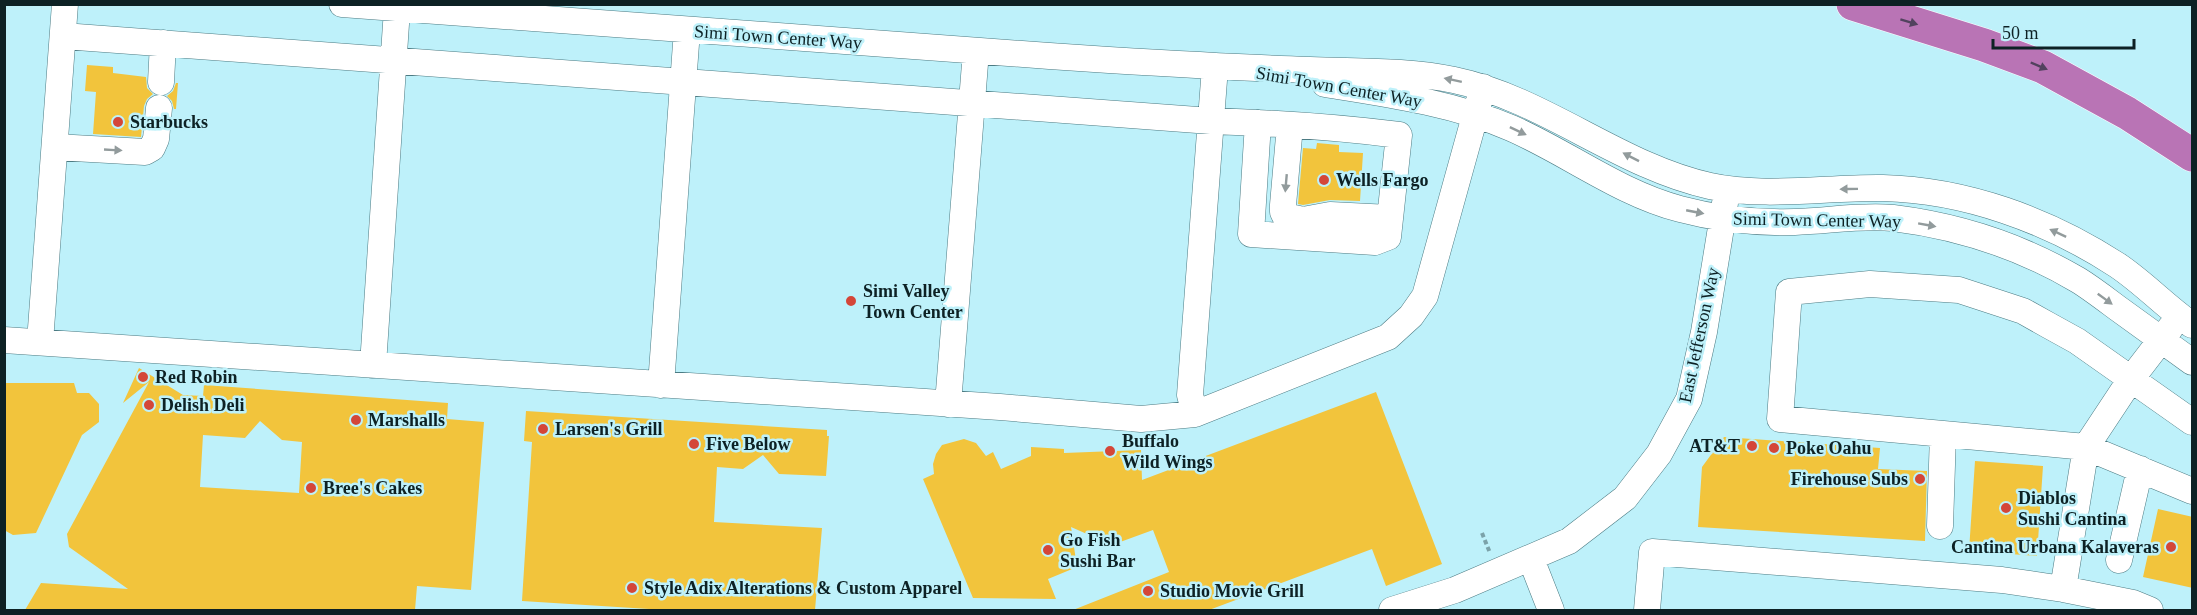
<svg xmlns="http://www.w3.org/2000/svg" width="2197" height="615" font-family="Georgia,serif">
	<rect width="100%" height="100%" fill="#bef1fa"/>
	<path fill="#f2c43c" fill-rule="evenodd" d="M87,65L113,67V73L146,77L147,88L153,94L147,99L144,106L141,137L93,134L96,92L85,91Z
		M176,83H178L176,109H174L172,101L167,96L173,91Z
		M1317,143L1339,145V152L1363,153L1360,201L1330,200L1303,205L1298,204L1303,148L1316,149Z
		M139,368L183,395L203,396L204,385L448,403L447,419L484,422L471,590L417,586L415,610H25L41,583L128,589L69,547L67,534L149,382L123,403ZM260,421L282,440L302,442L299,493L200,487L203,435L245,438Z
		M4,383H74L77,393H89L99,404V422L82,435L36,533L13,535L4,530Z
		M1376,392L1442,564L1386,586L1372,549L1209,610H1073L1169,572L1153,530L1112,545L1071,527L1077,567L1048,579L1056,599L973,598L923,479L934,474L933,464L936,454L942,445L964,439L976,443L986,456L993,452L1001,469L1031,456V447L1064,449V453L1141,450L1142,480Z
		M526,411L827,430V436H829L826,476L779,474L763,455L743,469L717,467L714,522L822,528L815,610H665L522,601L532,442L524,441Z
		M1724,437L1880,448L1878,469L1927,471L1925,541L1698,527L1702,467Z
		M1975,461L2043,466L2037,556L1969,551Z
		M2158,509L2193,517V588L2143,577Z"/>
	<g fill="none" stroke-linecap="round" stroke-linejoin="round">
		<g stroke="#4c7b83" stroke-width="27">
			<path id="minor" d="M342,4C597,25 853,43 1109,60C1176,64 1243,68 1310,70C1358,72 1407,70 1454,80C1545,99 1619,166 1710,186C1764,198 1828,187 1883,188C1965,190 2048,220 2117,265C2144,283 2166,307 2192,325
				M63,36L1211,121C1274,123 1337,127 1399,135L1388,237L1375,242L1251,234L1258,123
				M161,82L163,43
				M1325,84C1388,94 1453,103 1511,128C1568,153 1619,193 1680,209C1717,219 1757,223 1795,222C1828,221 1860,215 1893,218C1958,226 2022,247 2078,280C2091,288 2104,298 2116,307C2142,326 2167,344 2192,362
				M1290,125L1283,205V212L1285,216L1303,220L1330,215L1390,218
				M55,147L145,152L152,148L156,139L159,108
				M4,340L1000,407L1141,419L1195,414L1388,337L1411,316L1425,296L1483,87
				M40,342L65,4
				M373,365L397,9
				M661,385L687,30
				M948,404L976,51
				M1195,414L1190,395L1215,67
				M2192,422L2077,341L2048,325L2023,311L1959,290L1870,284L1789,292L1780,419L2086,447L2192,491
				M1940,526L1943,434
				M1531,559L1551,610
				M2119,560L2140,469
				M2063,589L2086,447L2131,379L2171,327
				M1392,610L1455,590L1569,541L1625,498L1659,454L1689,399L1704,332L1725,203
				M1647,610L1652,552L2002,580L2063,589L2133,603L2150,610"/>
		</g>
		<g stroke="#fff" stroke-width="34">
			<path id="highway" d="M1853,4L1984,45L2043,67L2127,113L2192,155"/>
		</g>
		<path stroke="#7ba2a9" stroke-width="4" stroke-dasharray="4.5 3" stroke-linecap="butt" d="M1482,533L1490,553"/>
		<use href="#minor" stroke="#fff" stroke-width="26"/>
		<use href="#highway" stroke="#b974b5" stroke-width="33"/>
	</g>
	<defs><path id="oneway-solid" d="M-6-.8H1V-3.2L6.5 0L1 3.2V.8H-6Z" transform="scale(1.5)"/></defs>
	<g fill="#52425e">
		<use href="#oneway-solid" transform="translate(1909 22) rotate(17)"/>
		<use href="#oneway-solid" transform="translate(2039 66) rotate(23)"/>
	</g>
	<g fill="#929b9c">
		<use href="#oneway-solid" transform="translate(1453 80) rotate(-168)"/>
		<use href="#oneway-solid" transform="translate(1518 131) rotate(25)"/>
		<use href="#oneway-solid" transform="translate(113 150) rotate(3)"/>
		<use href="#oneway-solid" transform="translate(1631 157) rotate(-153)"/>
		<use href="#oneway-solid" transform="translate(1286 183) rotate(95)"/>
		<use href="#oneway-solid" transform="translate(1849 189) rotate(179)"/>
		<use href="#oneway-solid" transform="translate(1695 212) rotate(11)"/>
		<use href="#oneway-solid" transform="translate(1927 225) rotate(10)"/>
		<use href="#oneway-solid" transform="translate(2058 233) rotate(-155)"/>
		<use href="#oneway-solid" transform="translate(2105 299) rotate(36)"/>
	</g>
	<g fill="#d44638" stroke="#bef1fa" stroke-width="2">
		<circle cx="118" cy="122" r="6"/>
		<circle cx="1324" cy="180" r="6"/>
		<circle cx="851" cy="301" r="6"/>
		<circle cx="143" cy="377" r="6"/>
		<circle cx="149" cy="405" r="6"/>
		<circle cx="356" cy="420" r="6"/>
		<circle cx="543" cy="429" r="6"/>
		<circle cx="694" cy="444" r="6"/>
		<circle cx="1752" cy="446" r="6"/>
		<circle cx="1774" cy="448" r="6"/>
		<circle cx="1110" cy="451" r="6"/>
		<circle cx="1920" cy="479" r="6"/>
		<circle cx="311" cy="488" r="6"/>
		<circle cx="2006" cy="508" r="6"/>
		<circle cx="2171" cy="547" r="6"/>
		<circle cx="1048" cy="550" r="6"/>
		<circle cx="632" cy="588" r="6"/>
		<circle cx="1148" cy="591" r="6"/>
	</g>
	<g text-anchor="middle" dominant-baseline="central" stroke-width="5" stroke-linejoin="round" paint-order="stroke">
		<g font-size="18" fill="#0d2124" stroke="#bef1fa">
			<text transform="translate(778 37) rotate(4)">Simi Town Center Way</text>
			<text transform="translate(1339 87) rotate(10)">Simi Town Center Way</text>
			<text transform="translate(1817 220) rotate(1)">Simi Town Center Way</text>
			<text transform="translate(1699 335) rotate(-78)">East Jefferson Way</text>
		</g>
		<g font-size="18" font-weight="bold" fill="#0d2124" stroke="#bef1fa" text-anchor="start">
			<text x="130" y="122">Starbucks</text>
			<text x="1336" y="180">Wells Fargo</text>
			<text x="863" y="291">Simi Valley<tspan x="863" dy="21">Town Center</tspan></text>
			<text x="155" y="377">Red Robin</text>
			<text x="161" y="405">Delish Deli</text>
			<text x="368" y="420">Marshalls</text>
			<text x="555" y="429">Larsen's Grill</text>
			<text x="1122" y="441">Buffalo<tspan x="1122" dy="21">Wild Wings</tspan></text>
			<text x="706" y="444">Five Below</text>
			<text x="1740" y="446" text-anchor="end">AT&amp;T</text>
			<text x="1786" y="448">Poke Oahu</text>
			<text x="1908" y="479" text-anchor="end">Firehouse Subs</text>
			<text x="323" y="488">Bree's Cakes</text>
			<text x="2018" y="498">Diablos<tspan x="2018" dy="21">Sushi Cantina</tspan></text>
			<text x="1060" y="540">Go Fish<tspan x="1060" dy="21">Sushi Bar</tspan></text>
			<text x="2159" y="547" text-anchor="end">Cantina Urbana Kalaveras</text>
			<text x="644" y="588">Style Adix Alterations &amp; Custom Apparel</text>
			<text x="1160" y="591">Studio Movie Grill</text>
		</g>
	</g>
	<rect width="2197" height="615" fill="none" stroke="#0d2124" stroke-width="12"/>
	<path d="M1993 39v9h141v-9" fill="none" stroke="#0d2124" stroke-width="3"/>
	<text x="2002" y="39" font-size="18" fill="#0d2124" stroke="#bef1fa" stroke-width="4.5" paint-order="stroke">50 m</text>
</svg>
